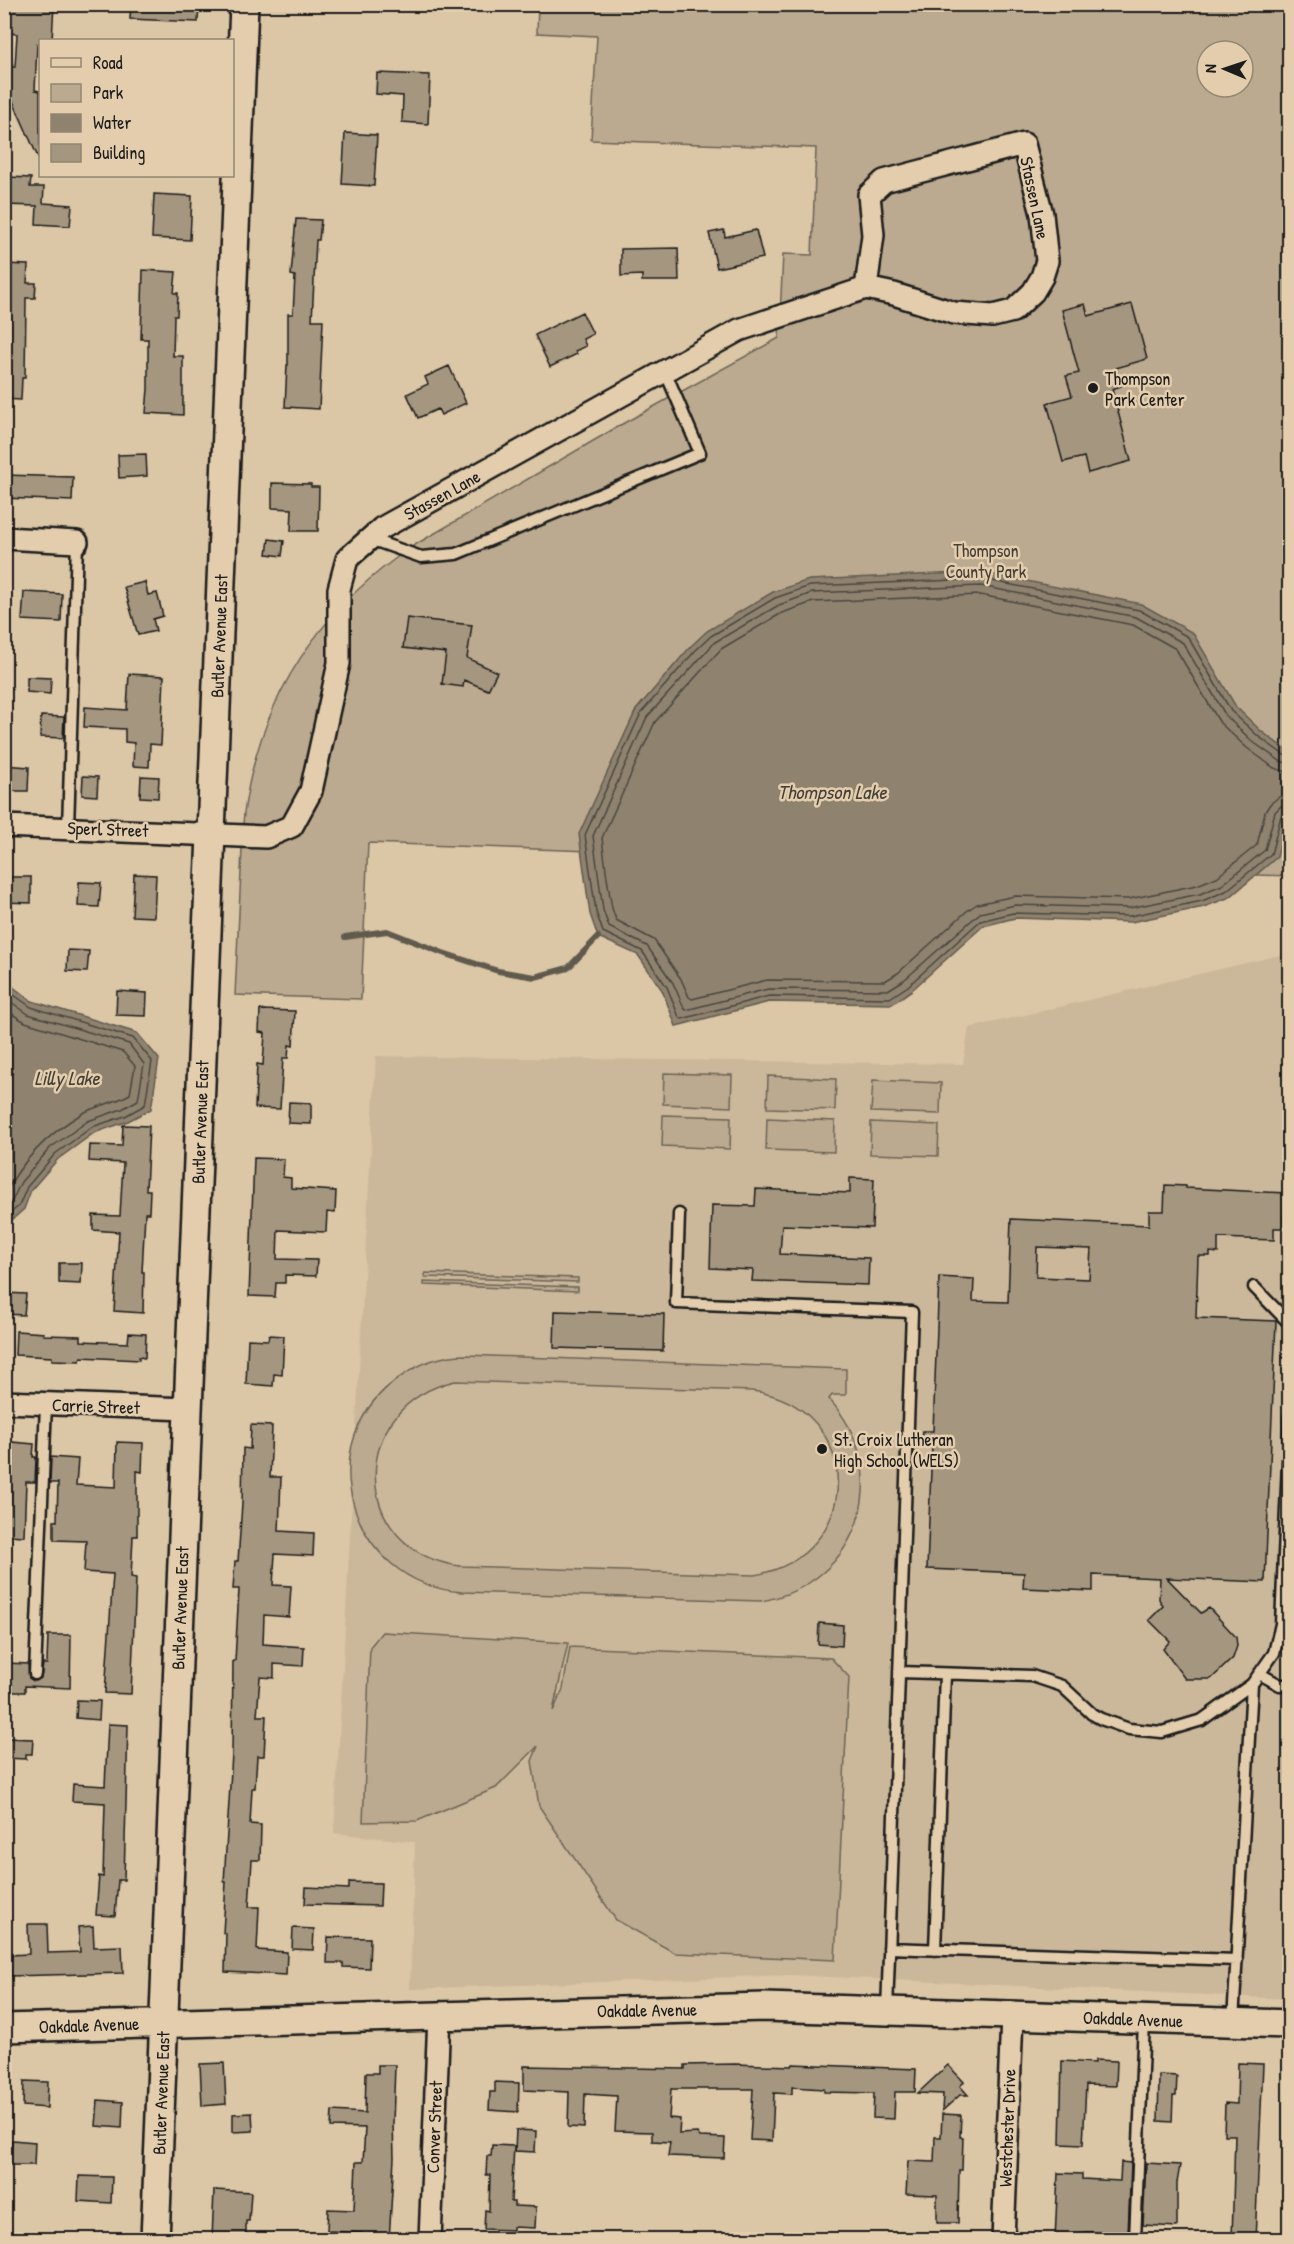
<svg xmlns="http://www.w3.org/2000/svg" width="1294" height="2244" font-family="'Patrick Hand',sans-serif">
	<rect width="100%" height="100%" fill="#dbc6a6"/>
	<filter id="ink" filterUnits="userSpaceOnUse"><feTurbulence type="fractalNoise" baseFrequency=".0167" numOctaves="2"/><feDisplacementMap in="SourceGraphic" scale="12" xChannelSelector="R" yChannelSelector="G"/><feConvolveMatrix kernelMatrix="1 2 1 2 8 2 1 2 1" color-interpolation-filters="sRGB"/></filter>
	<g filter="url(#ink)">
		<path fill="#cbb89a" d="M1289,953V1999L791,1975L410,1989L415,1842L334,1833L376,1056L963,1064L969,1028Z"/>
		<path fill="#bbaa8f" stroke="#6c6356" stroke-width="1.5" fill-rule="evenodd" d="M538,5H1289V876L368,843L361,999L235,995C237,954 239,913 241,872C242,853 242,833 244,813C260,698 318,610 413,546L624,423L779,338L783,254L812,255L816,148L591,140L597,36L537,33ZM1207,51H1243V87H1207Z
			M664,1073L732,1075L731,1107L663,1104Z
			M768,1076L836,1079L835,1110L767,1108Z
			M873,1080L941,1083L940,1114L871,1112Z
			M663,1115L731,1117L730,1149L662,1146Z
			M767,1118L835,1121L834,1152L766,1150Z
			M871,1122L939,1125L938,1156L870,1154Z
			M425,1273L578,1278V1282L425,1277Z
			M424,1282L578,1287V1291L424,1285Z
			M466,1355L846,1369V1395H832L829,1399C896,1472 860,1584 761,1601L462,1592C349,1584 306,1439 402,1376C420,1363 443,1355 466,1355ZM455,1381L752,1391C864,1405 867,1556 754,1575L460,1566C350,1552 346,1406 455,1381Z
			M382,1632L568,1643L553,1711L563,1689L570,1647L831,1658L849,1677L835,1960L675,1953L616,1920L539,1806L532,1761L538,1746L496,1788L417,1821L363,1822L370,1647Z"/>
		<path fill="#8f8370" stroke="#615a4e" stroke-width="1.5" d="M982,572L1141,604L1193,633L1236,707L1261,731L1289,752V810L1277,857L1230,897L1204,907L1131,922L1015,918L983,926L912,990L892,1004L769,1002L676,1026L662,990L638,955L598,937L590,914L579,834L636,710L691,646L707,631L773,592L809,580Z
			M5,981L32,1001L137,1033L159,1059L151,1109L128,1121L94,1133L58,1159L31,1190L24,1209L5,1226Z"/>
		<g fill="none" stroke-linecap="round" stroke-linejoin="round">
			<path stroke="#4a453e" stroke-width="1.5" d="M1290,756L1284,755L1258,736L1231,711L1188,637L1139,610L982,579L810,586L775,598L711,636L695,651L641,713L585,835L596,912L603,932L642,951L667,987L679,1017L682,1019L769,996L890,998L908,986L980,921L1013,913L1130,916L1202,901L1226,891L1271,854L1281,816L1285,813L1290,812
				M1290,764L1280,761L1253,742L1226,716L1183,643L1136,617L981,586L812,593L779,605L715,642L647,717L593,836L603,910L609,927L647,946L673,983L684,1008L686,1010L768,989L888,990L904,980L980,913L1015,905L1129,908L1200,894L1222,885L1265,850L1275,812L1281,806L1290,804
				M1290,773L1274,768L1247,748L1220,723L1176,649L1133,625L980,595L813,602L782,613L721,649L655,722L602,838L607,878L612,908L616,920L654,940L681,979L689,997L692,999L767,980L885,981L898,973L968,910L977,904L1015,896L1129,899L1197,885L1217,877L1257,845L1265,812L1270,804L1279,797L1290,795
				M4,988L31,1007L133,1038L152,1061L145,1105L125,1116L92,1127L55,1154L27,1187L19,1206L4,1218
				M4,997L28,1014L129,1044L144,1064L138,1100L122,1109L88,1121L50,1148L21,1182L12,1201L4,1208
				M4,1009L25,1022L123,1052L135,1066L130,1094C115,1103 98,1105 83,1113C49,1133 21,1161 4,1196"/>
			<path stroke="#615a4e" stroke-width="6" d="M345,937L387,931L443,953L498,971L535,977L568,968L598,937"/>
		</g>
		<path fill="#a5967f" stroke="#1c1c1c" stroke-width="1.5" fill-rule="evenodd" d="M12,4H54L52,40H40V44H37L35,90L40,91V162L8,90L9,67H15L17,34L10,33Z
			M131,4H199L198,22L130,19Z
			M377,73L430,75L428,124L402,122L403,96L376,94Z
			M345,133L377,135L374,186L342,184Z
			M8,177L31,178L30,187H44L43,203L72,205L70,226L36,224L37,206L5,205Z
			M154,194L192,196L190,240L152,238Z
			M296,219L321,220L319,240H316L312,320H323L319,409L285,407L287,365H288V314H293L295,276L291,275Z
			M724,230L725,237L756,230L763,258L717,268L709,233Z
			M678,248L679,281H642V275L621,276V249Z
			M4,264L28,265L27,283H36L35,298H26L25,378H22L21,400L4,399Z
			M143,270L176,272L174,293H178L177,316H174L173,356H183V415L146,413L148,389V339H141Z
			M1085,304L1088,316L1132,304L1147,359L1116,368L1121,386L1112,389L1131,461L1088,473L1084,457L1063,462L1047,403L1072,396L1066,376L1079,373L1062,310Z
			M582,312L593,334L583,339L586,346L575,351L577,354L550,367L535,335Z
			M449,366L466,403L441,415L438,409L418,418L407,394L428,384L425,377Z
			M146,454L147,476L119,478L118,455Z
			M4,475L73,477L72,501L4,498Z
			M272,483L311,484V487H319L318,531H291L292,509L272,508Z
			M269,539L284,541L282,556L267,554Z
			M145,582L148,595L157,593L163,616L153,619L156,631L138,635L124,587Z
			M24,592L62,594L61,622L22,620Z
			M407,618L472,625L467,658L497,672L488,690L464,680L463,687L442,684L446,653L403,648Z
			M129,674L164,676L161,745L150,744L149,767L133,766L134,743L125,742V729L84,727L85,707L127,710Z
			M27,677L51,678L50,694L27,692Z
			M41,716L64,717L63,738L40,737Z
			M4,765L29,767L28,791H4Z
			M83,776L98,777L97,796L82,795Z
			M141,776L159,777L158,798L140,797Z
			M134,874L156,875L154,917L132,916Z
			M4,877H31V903L4,902Z
			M79,882L101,883L99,907L78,906Z
			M68,950L89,951L87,972L67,971Z
			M117,991L147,993L146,1016L116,1015Z
			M260,1010L295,1011L293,1046L289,1045L288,1058H283L280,1109L255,1108L257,1064L263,1065L265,1033L259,1032Z
			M289,1102L311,1103V1124L288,1123Z
			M123,1125L149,1126L146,1190H150L149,1213H145L142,1272H144L143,1313L114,1311L119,1232L93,1230V1215L120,1216L123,1163L89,1161L90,1145L122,1146Z
			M254,1158L284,1159L283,1177L291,1178V1188L336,1191L335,1213L327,1212L326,1232L278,1230L277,1259L317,1260L316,1276L285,1275V1283H276L275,1297L249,1296Z
			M850,1178L874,1179L872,1228L782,1225L780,1254L869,1258L868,1285L752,1281L753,1270L710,1268L712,1205L755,1206L756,1189L850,1193Z
			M1165,1185L1186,1186V1188L1286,1193V1211L1284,1210L1283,1228H1274V1240L1218,1238V1253L1210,1252V1256H1198L1196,1318L1276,1321L1265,1582L1167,1578L1201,1613L1209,1608L1236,1637L1237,1646L1233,1658L1211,1679H1185L1163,1649L1170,1641L1149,1620L1163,1606L1159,1599L1160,1578L1093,1575V1591L1023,1588L1024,1573L927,1569L932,1446L921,1445L922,1431H933L939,1277L974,1279L973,1301L1008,1302L1011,1219L1149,1225V1211H1164ZM1037,1247L1091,1249L1089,1279L1036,1277Z
			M59,1263H82L81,1284L59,1283Z
			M4,1293L26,1294L24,1315L4,1314Z
			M555,1311L664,1314L663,1351L554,1348Z
			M16,1331L44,1333L43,1335L81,1336V1341L128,1343L129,1333L146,1334L145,1358L139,1357V1360L81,1357L80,1361L52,1360V1357L15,1355Z
			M269,1335L284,1336L282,1375L274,1374L273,1386L246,1384L248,1339L268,1340Z
			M251,1425L272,1426L270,1477H281L279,1531L314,1533L313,1556L275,1554L273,1585L291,1586L289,1617L264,1615L263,1644L304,1647L303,1666L274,1664V1678L260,1677L257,1716H266L264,1756H257L255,1788H252L250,1824L261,1825L260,1860H252L249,1907H259L257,1950L287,1952L286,1975L225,1972L226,1933H223L226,1882H224L232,1754L233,1661H235L239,1589H233L235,1561H238L242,1504L243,1448L250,1449Z
			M12,1442L34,1444L33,1457H36L35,1482H26L24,1536L6,1535L8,1508H4V1485L9,1486Z
			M117,1442L143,1443L142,1472L137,1471V1536H133L131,1577L136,1578L131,1694L105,1693L113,1574L84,1572L86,1541L54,1540V1521H57L58,1483H50L51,1457L78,1459L76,1485L116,1487Z
			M819,1623L843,1625L842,1646L818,1644Z
			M48,1635H71L70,1688L25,1686V1692H5L6,1663L28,1664L29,1678L34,1681L41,1678L43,1664H47Z
			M77,1700L100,1701L99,1720L76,1718Z
			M108,1724L128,1725L124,1880H118L115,1916L96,1915L99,1876L103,1877L105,1803L72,1801L73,1784L105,1786Z
			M4,1738L33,1739L32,1754H26V1759L4,1758Z
			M349,1882L381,1883L380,1906L305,1904L306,1887L349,1889Z
			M28,1924H47L48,1953L80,1952L78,1927L93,1926L94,1947L122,1946L123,1973L10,1976L9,1955L29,1954Z
			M293,1928L314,1929L313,1950L292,1949Z
			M328,1937L370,1938L369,1968L343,1967V1963H327Z
			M1095,2060L1117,2061L1116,2086L1086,2085L1083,2145L1060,2144L1062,2061L1095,2063Z
			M224,2063L226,2104L202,2106L200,2064Z
			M1238,2063L1263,2064L1255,2240H1232L1235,2135H1224L1225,2103L1237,2104Z
			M735,2064L792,2066L793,2064L916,2069L915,2092H895L894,2119L873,2118L874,2093L824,2092V2089L792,2087V2094L774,2093L772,2141L750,2140L753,2089H671L669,2118L680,2119L679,2134L697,2133L700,2137L725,2138L724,2158L668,2156L670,2142L652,2141V2132L615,2131L617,2096L585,2094L584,2128L568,2127L569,2092L524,2090V2066L685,2069V2065Z
			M378,2065H395L393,2123L394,2158L389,2240H361L362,2233L327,2231L328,2209L354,2210L356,2162H363L365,2128L331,2127L332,2111L365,2113L366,2073H378Z
			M948,2065L964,2082L960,2086L968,2095H960L942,2111L943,2094L918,2093Z
			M1159,2075L1177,2076L1176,2096H1173L1172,2122L1158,2121Z
			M24,2081L48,2082L47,2108L23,2106Z
			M495,2082L519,2083L518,2112L489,2110L490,2092H495Z
			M98,2100L123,2102L122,2128L96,2126Z
			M252,2113L253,2131L233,2132V2114Z
			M942,2114L961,2115L960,2137H963L962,2170H959L958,2223H937V2195L906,2194L908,2161L934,2162L935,2137H941Z
			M516,2130L536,2131L535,2152L515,2151Z
			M12,2140L35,2142L34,2165H4V2148H11Z
			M492,2145L514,2146L511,2202H514V2206L536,2207L535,2228L513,2227V2230L484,2229L485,2210L489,2211L490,2175H486L487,2156H491Z
			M1121,2162L1131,2163L1128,2234L1087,2232L1080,2233L1079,2240H1055L1058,2173L1082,2174V2179L1120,2181Z
			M1146,2163L1180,2165L1177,2183V2227L1143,2225Z
			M79,2176L112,2177L111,2203L78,2201Z
			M214,2190L251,2192L249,2221H246V2240H212Z"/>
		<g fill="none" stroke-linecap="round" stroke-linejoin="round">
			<g stroke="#1c1c1c" stroke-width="15">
				<path id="service" d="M370,539L421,557L456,554L700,453L665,371
					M68,828L77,542
					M679,1214L676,1303L912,1312L887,2011
					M1254,1287L1290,1324
					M899,1672L1032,1676L1062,1686L1092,1714L1101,1719L1129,1729L1162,1732L1202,1720L1252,1684L1274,1653L1281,1624L1290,1416
					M35,1674L46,1404
					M1260,1674L1280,1685H1290
					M889,1948L1237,1960
					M935,1950L945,1674
					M1233,2022L1252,1684
					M1135,2240L1144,2021"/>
			</g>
			<g stroke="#1c1c1c" stroke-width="26">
				<path id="minor" d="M4,538L77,542
					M4,826L266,837L292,826L311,791L339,663V589L347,559L382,528L739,330L866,288L894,294L954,313L993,316L1013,311L1033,292L1042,277L1047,261L1042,214L1024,144L884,181L869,195L873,235L866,288
					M4,1402L188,1409
					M430,2240L439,2015
					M1003,2240L1012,2016"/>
			</g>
			<g stroke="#1c1c1c" stroke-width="32">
				<path id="tertiary" d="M4,2028L765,2007L1290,2024
					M155,2240L244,4"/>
			</g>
			<use href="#service" stroke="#e3cdac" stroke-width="10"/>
			<use href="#minor" stroke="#e3cdac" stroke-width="21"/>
			<use href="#tertiary" stroke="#e3cdac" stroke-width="27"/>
		</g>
	</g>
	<g fill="#1c1c1c" stroke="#e3cdac" stroke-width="2">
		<circle cx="1093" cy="388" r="6"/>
		<circle cx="822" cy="1449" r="6"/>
	</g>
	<g text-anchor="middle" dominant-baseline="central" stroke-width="5" stroke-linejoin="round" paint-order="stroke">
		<g font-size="18" fill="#1c1c1c" stroke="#e3cdac">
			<text transform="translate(1035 198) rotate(78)">Stassen Lane</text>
			<text transform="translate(442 495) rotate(-29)">Stassen Lane</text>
			<text transform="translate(219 636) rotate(-88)">Butler Avenue East</text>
			<text transform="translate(108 829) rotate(2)">Sperl Street</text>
			<text transform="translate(200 1122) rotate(-88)">Butler Avenue East</text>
			<text transform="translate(96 1406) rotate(2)">Carrie Street</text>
			<text transform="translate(180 1608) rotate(-88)">Butler Avenue East</text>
			<text transform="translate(647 2010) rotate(-1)">Oakdale Avenue</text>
			<text transform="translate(1133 2019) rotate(2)">Oakdale Avenue</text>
			<text transform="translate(89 2025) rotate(-2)">Oakdale Avenue</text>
			<text transform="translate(161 2093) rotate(-88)">Butler Avenue East</text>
			<text transform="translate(434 2127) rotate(-88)">Conver Street</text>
			<text transform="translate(1007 2128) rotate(-88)">Westchester Drive</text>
		</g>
		<g font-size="18" fill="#1c1c1c" stroke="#e3cdac" text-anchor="start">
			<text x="1105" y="378">Thompson<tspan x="1105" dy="21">Park Center</tspan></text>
			<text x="834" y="1439">St. Croix Lutheran<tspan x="834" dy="21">High School (WELS)</tspan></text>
		</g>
		<g font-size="18" fill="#444039" stroke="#e3cdac">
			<text x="986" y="550">Thompson<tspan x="986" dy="21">County Park</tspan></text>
		</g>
		<g font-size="20" font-style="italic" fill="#444039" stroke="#e3cdac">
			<text x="832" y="791">Thompson Lake</text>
			<text x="67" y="1077">Lilly Lake</text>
		</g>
	</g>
	<rect width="1294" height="2244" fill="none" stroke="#e3cdac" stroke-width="24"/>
	<rect x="12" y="12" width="1270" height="2220" fill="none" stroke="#1c1c1c" stroke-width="2" filter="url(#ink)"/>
	<rect x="39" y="39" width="195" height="138" fill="#e3cdac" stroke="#938672" stroke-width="1.5"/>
	<rect x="51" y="58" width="30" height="9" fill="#e3cdac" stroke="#938672" stroke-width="1.5"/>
	<text x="93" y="69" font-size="18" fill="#1c1c1c">Road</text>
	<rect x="51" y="84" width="30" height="18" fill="#bbaa8f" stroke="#938672" stroke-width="1.5"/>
	<text x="93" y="99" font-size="18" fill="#1c1c1c">Park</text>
	<rect x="51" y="114" width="30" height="18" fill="#8f8370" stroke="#938672" stroke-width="1.5"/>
	<text x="93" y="129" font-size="18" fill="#1c1c1c">Water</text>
	<rect x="51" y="144" width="30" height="18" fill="#a5967f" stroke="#938672" stroke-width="1.5"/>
	<text x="93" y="159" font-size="18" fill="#1c1c1c">Building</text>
	<g transform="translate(1225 69) rotate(272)"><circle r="28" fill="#e3cdac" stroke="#938672" stroke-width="1.5"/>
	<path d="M0-4.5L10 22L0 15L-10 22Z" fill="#1c1c1c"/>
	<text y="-9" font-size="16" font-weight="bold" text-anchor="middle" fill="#1c1c1c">N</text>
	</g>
</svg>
